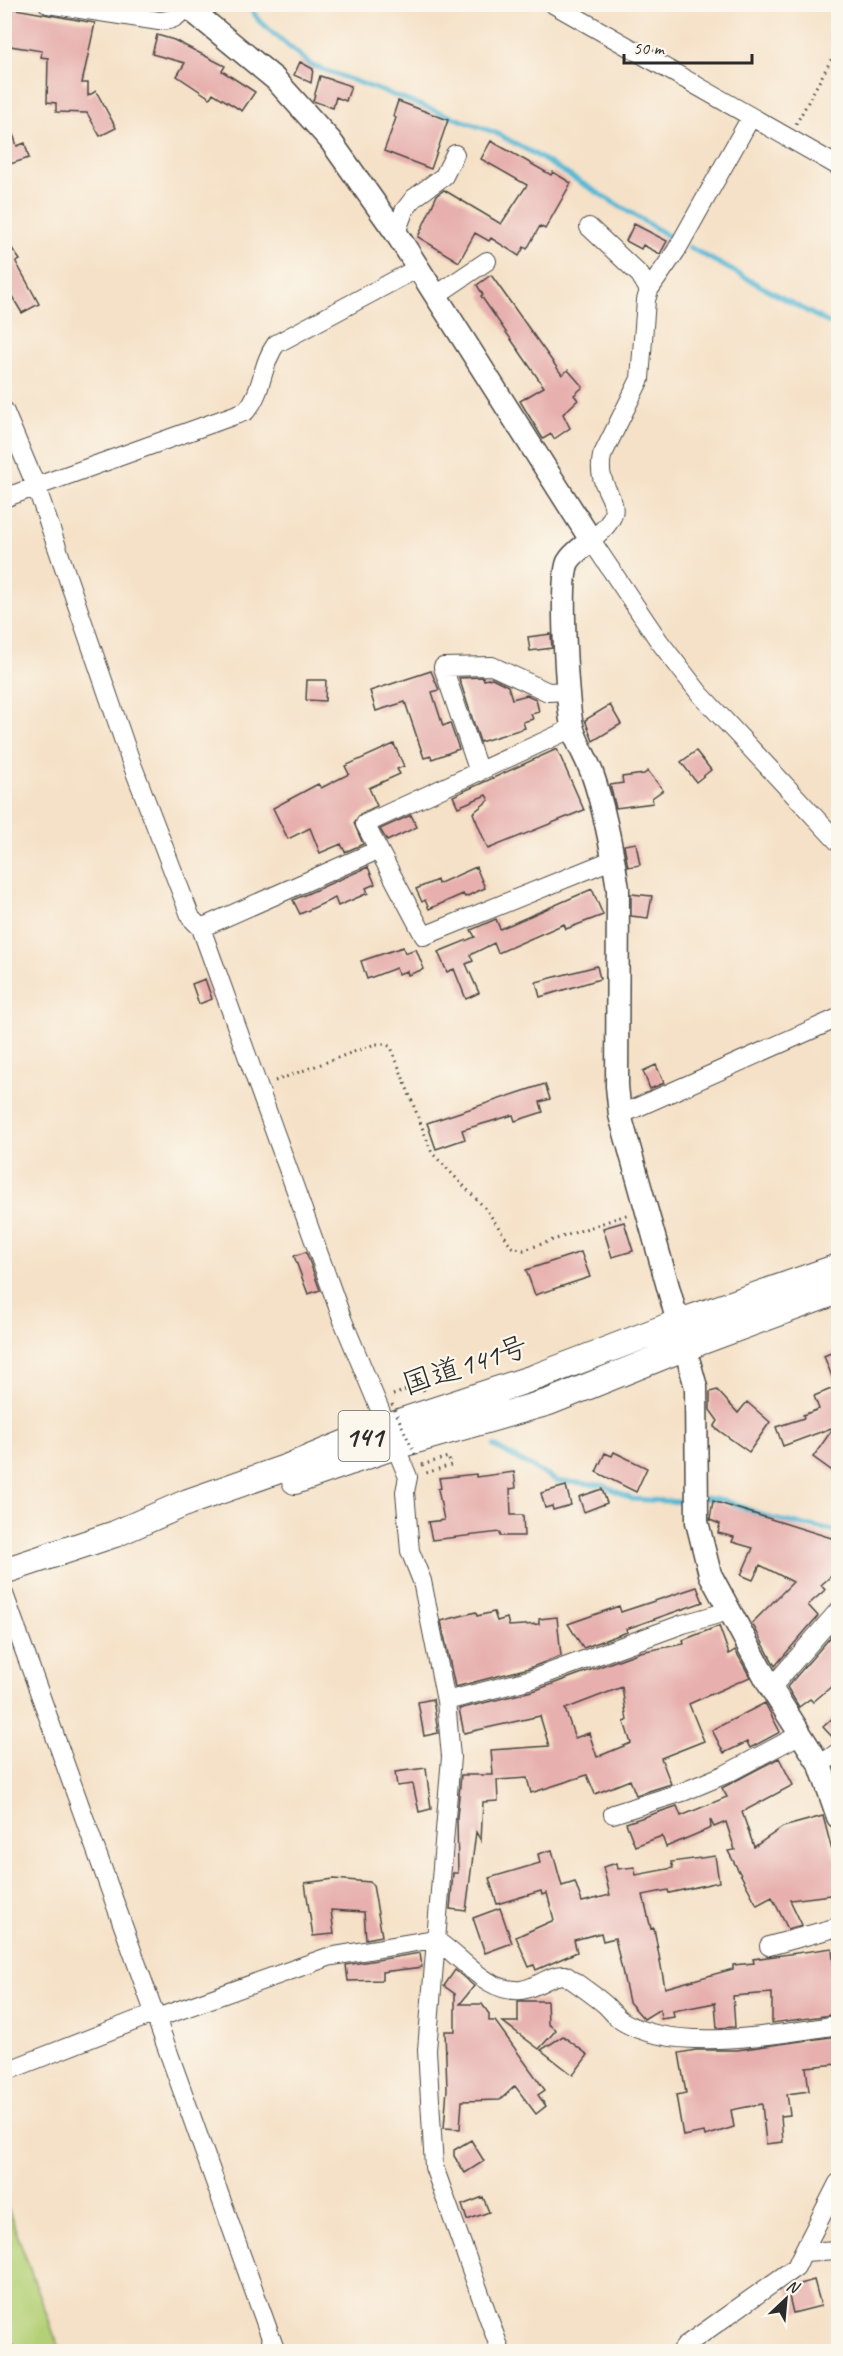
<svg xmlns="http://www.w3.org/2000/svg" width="843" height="2356" font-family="Caveat,'Klee One',sans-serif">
	<rect width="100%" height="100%" fill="#fbf7ec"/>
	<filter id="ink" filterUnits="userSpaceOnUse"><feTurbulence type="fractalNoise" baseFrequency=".0167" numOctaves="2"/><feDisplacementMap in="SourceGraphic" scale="12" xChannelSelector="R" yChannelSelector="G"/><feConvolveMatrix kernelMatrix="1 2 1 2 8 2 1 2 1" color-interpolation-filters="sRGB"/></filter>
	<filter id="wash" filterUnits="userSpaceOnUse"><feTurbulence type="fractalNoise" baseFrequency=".008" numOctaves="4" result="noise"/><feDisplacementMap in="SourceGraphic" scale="24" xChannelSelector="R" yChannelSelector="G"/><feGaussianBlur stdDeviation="1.35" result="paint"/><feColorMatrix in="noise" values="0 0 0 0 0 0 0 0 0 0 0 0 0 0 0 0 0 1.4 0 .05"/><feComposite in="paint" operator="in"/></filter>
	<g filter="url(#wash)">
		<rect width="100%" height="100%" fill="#f5e1c7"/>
		<path fill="#b4d076" stroke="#707e50" stroke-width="1.5" d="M4,2201H5L60,2351H5Z"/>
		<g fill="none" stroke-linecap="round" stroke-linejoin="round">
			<path stroke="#55b7d4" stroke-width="5" d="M248,4L259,21L311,65L496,133L531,152L670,237
				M689,247L838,328
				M494,1446L557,1481L603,1485L632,1499L682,1502
				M705,1498L724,1500L773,1519L831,1530L838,1534"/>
		</g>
		<g id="blocks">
			<path fill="#e7b0ae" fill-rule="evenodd" d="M4,7L95,23L82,83H88V96L96,91L116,128L100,136L87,113L56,112V103L47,102L48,58L41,57L42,51L4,45Z
				M157,35L174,40L225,66L222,71L255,92L242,111L213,93L210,98L177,76L185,63L152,54Z
				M300,62L313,69L311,83L294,75Z
				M320,76L351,86L346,101L336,97L333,108L313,101Z
				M398,101L448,120L431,169L384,151L396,118L393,116Z
				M4,116H7L17,146L25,143L29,158L4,166Z
				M491,141L551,175L553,172L571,183L545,229L540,226L527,249L524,247L519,256L491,238L489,241L475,233L459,262L418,237L437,195L444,190L501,224L527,185L481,159Z
				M634,224L667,241L660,254L643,245L641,249L626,241Z
				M4,237L20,260L16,262L39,304L22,313L4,283Z
				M491,275L562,375L568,370L583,387L574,395L578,400L563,414L570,428L554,439L551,434L543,439L520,401L544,387L481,296L483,295L477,285Z
				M551,634L552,648L530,651L528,637Z
				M431,671L439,690L432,692L443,726L450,723L459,749L432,759L431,756L424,758L405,702L376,711L370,691Z
				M483,677L484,680L492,678L508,686L512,699L527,695L536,699L539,712L531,714L533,719L523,722L525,728L480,742L459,678Z
				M307,680H326L325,701L306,700Z
				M610,705L621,724L593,741L585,720Z
				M394,744L404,766L397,769L400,774L369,788L377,806L360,814L354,823L363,844L345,852L341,844L320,853L310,828L288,839L273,808L318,784L321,788L349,774L345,766Z
				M557,749L584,810L488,849L473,813L489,800L486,795L458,807L453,796Z
				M696,751L711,770L696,782L681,762Z
				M648,771L663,790L652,798L653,803L616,808L610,785L623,783L622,777L644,774Z
				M411,815L417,827L387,841L380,829Z
				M636,843L640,865L628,867L624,845Z
				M368,867L375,884L366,888L368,893L338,906L335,898L300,914L293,900Z
				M476,867L485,888L465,897L463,894L429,909L425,900L422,902L416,889L437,880L438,884Z
				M592,889L603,915L566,929L564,924L498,953L494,943L470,955L473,961L466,964L479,993L466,999L454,969L447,972L438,952L475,937L471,930L496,919L500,929Z
				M631,894L652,896L648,918L631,916Z
				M403,947L405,953L416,949L424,969L408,975L407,971L398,974L396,968L367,979L361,961Z
				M597,966L600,979L540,997L536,982Z
				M205,979L212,999L199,1004L192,984Z
				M656,1065L664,1083L650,1089L643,1071Z
				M545,1084L550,1099L540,1102L543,1112L515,1121L513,1115L462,1130L465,1139L436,1149L427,1123Z
				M624,1222L633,1251L612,1257L603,1228Z
				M306,1252L320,1290L308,1294L294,1256Z
				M581,1252L590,1277L535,1295L526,1270Z
				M838,1350V1475L813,1457L834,1427L783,1446L776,1427L804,1418L803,1415L819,1409L814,1396L836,1387L824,1356Z
				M717,1390L738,1413L747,1402L770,1422L749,1452L714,1427L718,1421L710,1410V1392Z
				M614,1452L647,1468L636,1492L596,1472L605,1453L612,1456Z
				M514,1472L516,1488L510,1489L511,1515H523L524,1536H500V1532L432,1540L428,1522L444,1520L438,1489L441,1488L439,1478L476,1474V1477Z
				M566,1486L571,1505L553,1510L552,1506L545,1508L541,1493Z
				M602,1489L607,1503L584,1512L579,1497Z
				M713,1501L838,1540V1570L821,1585L825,1590L808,1605L818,1616L775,1666L752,1623L793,1582L760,1565L753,1580L741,1575L753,1548L732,1542L734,1537L718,1533L720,1524L710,1520Z
				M697,1587L703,1602L626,1629L627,1632L583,1648L568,1624L619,1606L621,1612Z
				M476,1612L477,1616L494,1612L497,1621L507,1618L509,1626L539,1624V1619L557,1617L561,1656L529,1668L455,1687L441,1621Z
				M719,1626L729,1654L735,1650L750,1677L689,1704L704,1741L661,1758L671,1784L636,1795L630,1780L595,1794L587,1775L531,1793L527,1778L497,1780L498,1801L483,1802L481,1841L476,1832L466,1911L450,1909L453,1873H458L457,1817L461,1775H493L491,1750L549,1746L540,1716L464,1733L459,1709L536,1690L640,1652L684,1644L683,1640ZM622,1687L627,1721L624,1722L631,1743L597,1757L589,1733L575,1738L565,1709Z
				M834,1633L838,1637V1681L813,1702L810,1699L799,1707L787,1687Z
				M433,1699L438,1733L424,1736L418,1702Z
				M765,1703L780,1732L750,1748L747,1742L724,1753L712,1730Z
				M838,1713V1741H836L823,1727Z
				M779,1758L793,1785L742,1812L754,1847L783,1827L823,1816L834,1858L838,1856V1894L790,1900L802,1925L788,1929L772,1897L757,1905L728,1851L735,1850L726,1822L714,1827L710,1819L711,1828L666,1847L662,1836L635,1846L626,1823L677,1806L681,1816L727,1797L722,1788Z
				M426,1768L431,1809L419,1812L413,1784L397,1786L395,1772Z
				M552,1850L562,1886L575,1882L582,1902L610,1895L603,1867L617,1863L618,1869L634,1867L636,1875L673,1868L671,1862L715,1856L719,1882L669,1893L668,1890L643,1895L651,1929L654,1928L665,1988L733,1969V1965L754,1963L753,1959L832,1948L838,2014L772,2023V1993L733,1996L735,2027L717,2028L715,2003L673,2011L674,2017L661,2019L660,2009L644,2019L629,2002L615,1938L603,1941L601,1933L574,1940L577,1952L536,1970L534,1965L529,1967L516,1937L554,1920L547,1893L542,1895L541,1891L497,1904L489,1878L540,1863L538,1854Z
				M334,1879L370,1882L373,1885L382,1936L366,1939L364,1912L331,1910L334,1934L313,1936L305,1883Z
				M500,1908L512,1943L485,1953L473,1918Z
				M420,1953L422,1967L382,1972V1980L348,1981L346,1965Z
				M455,1970L474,1986L460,2004H482L489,2014V2021H495L545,2090L538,2095L546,2106L536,2114L515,2086L500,2100L462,2101L460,2129L444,2128L447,2089L445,2031H455V1994L444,1986Z
				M518,2001H547L548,2024L556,2030L539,2049L503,2022H518Z
				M563,2036L588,2055L573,2075L541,2050Z
				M838,2036V2064L806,2067L809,2091L787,2094L790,2115L781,2116L783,2142L766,2144L762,2104L731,2110L734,2127L705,2136L704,2132L683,2136L676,2095L686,2093L679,2053L696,2050H737Z
				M471,2140L484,2161L465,2173L454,2156V2150Z
				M483,2197L489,2212L467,2220L462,2205Z
				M814,2280L821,2306L793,2313L787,2288Z"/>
		</g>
	</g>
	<g filter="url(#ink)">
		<use href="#blocks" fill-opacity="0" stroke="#494642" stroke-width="1.5"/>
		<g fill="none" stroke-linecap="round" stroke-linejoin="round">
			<g stroke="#494642" stroke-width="20">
				<path id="minor" d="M48,4L159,21C172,21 178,17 186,7
					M553,4L838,166
					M751,117L676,251L649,290L646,300L640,379L602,456C593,498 640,502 591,540L659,641L700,694L838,842
					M589,227L640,275L649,290
					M396,233L404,211L414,198L444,176L455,154
					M435,296L487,261
					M4,410L36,486L130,759L191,918L201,928L343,1321L408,1477L405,1492L410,1551L422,1581L446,1701L451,1757L427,2050L434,2167L501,2352
					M4,498L246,411C264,391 260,366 276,344L418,268
					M573,728L365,824L424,936L614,859
					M479,772L443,667L492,666L548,692L569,691
					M201,928L378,850
					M620,1115L838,1018
					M4,1594L276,2352
					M771,1688L838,1611
					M446,1701L532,1679L683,1624L729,1611
					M820,1765L838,1752
					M613,1814L683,1792L726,1774L801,1734
					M769,1946L838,1927
					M157,2018L328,1957L434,1939C461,1955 485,1993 521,1990C537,1988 550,1974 565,1975C578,1984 591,1993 602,2002C610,2008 614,2016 622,2021C675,2054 779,2034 838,2025
					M4,2072L155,2013
					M803,2252L838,2183
					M681,2352L686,2345L796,2267L803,2252L838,2250"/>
			</g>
			<g stroke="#494642" stroke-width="25">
				<path id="major" d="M184,4L275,79L330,140L396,233L591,540C583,547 573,553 568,562C559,582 567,700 572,726C576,742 586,757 592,773C605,810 612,849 618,889L617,1086L620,1115L696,1387L697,1522L710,1574L771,1688L820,1765L838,1817"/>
			</g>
			<g stroke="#494642" stroke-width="28">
				<path id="highway" d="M295,1481L395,1446L549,1402L686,1347L838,1291
					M4,1571L115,1534L188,1502L288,1467L387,1426L536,1377L680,1322L838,1267"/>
			</g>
			<path stroke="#494642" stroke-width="3" stroke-dasharray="1.5 4.5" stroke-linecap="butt" d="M796,124L838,47
				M275,1081L375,1044H385L391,1047L432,1153L486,1209L512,1247L524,1250L629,1214
				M393,1395L421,1384L424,1391
				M422,1465L448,1457L451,1465L423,1474
				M4,2323L15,2352"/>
			<use href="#minor" stroke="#fff" stroke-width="18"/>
			<use href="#major" stroke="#fff" stroke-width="22"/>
			<use href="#highway" stroke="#fff" stroke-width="26"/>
			<path stroke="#494642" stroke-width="3" stroke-dasharray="1.5 4.5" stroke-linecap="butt" d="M392,1404L416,1457"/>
		</g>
	</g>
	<g text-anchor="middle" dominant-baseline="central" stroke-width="4.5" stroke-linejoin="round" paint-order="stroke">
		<rect fill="#fbf7ec" stroke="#696865" stroke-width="1.5" x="338.5" y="1411" width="51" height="50" rx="4.5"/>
		<g font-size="28" font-weight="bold" fill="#2b2b2b">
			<text x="364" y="1436">141</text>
		</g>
		<g font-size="30" fill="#2b2b2b" stroke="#fbf7ec">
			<text transform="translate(465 1365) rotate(-18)">国道141号</text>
		</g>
	</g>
	<rect width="843" height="2356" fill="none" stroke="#fbf7ec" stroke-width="24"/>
	<g transform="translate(786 2299) rotate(26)" stroke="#fbf7ec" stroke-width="4.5" paint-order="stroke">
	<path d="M0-4.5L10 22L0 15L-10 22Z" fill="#2b2b2b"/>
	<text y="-9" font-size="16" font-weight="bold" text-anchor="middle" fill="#2b2b2b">N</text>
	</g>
	<path d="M624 54v9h128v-9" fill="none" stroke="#2b2b2b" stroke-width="3"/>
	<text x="633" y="54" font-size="18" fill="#2b2b2b" stroke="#fbf7ec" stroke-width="4.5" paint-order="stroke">50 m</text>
</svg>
